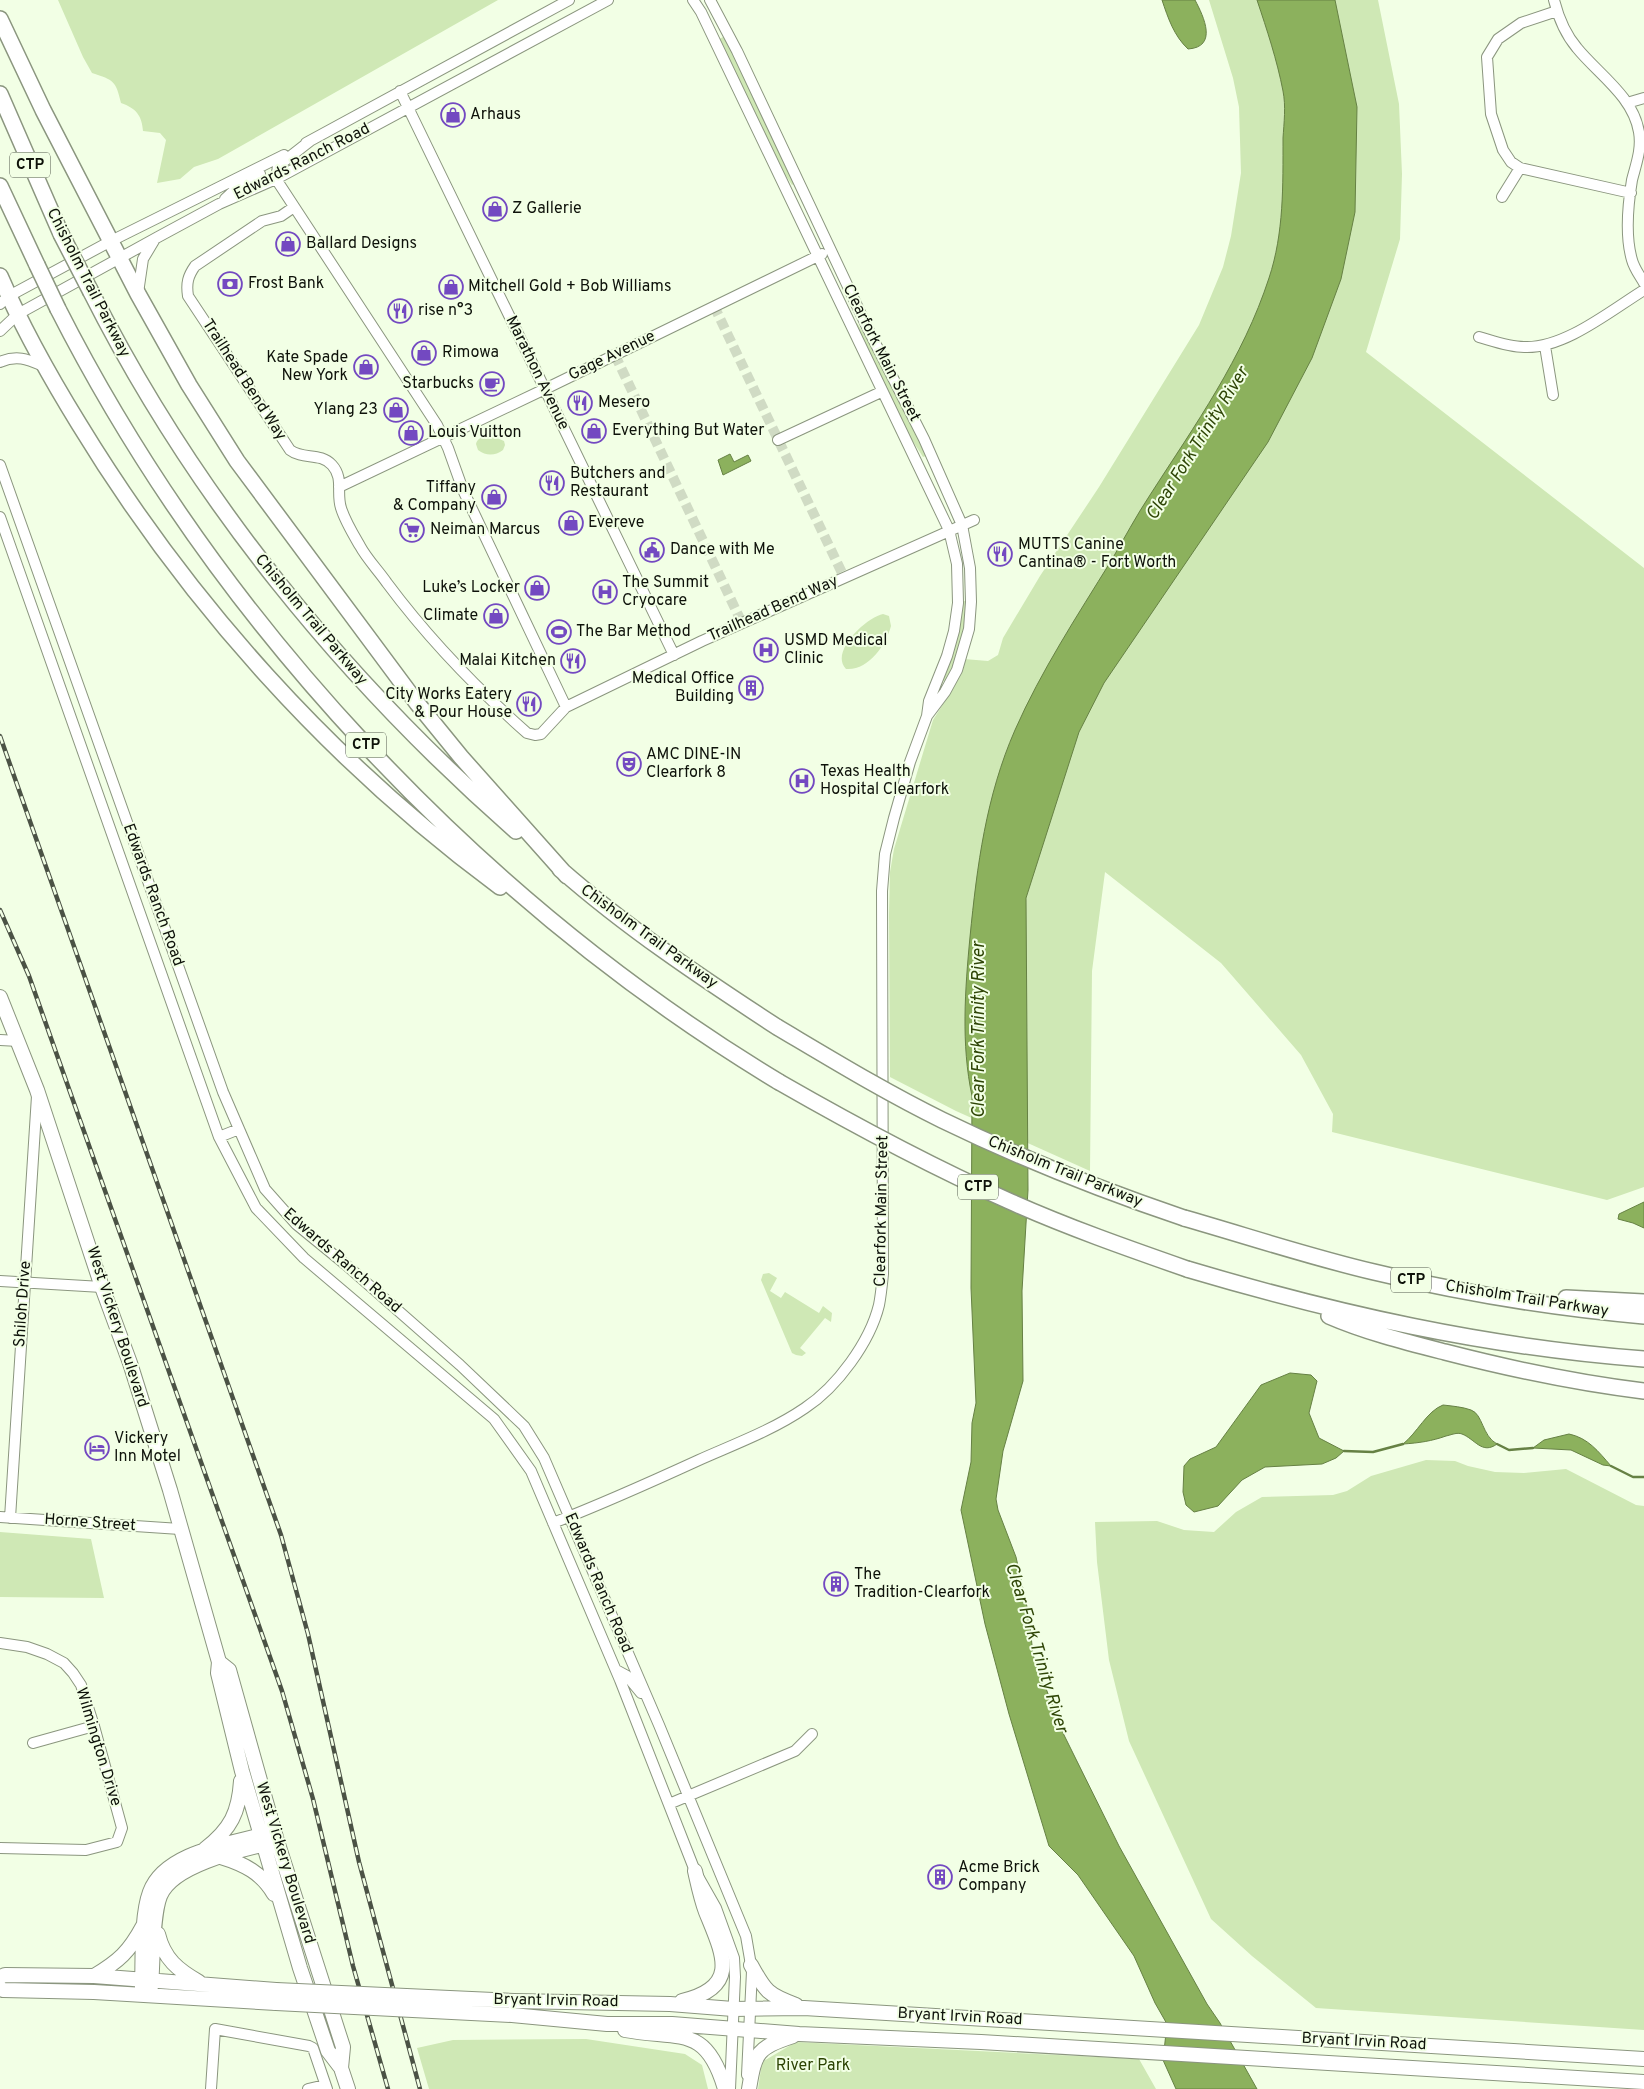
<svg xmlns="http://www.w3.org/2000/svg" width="1644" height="2089" font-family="Overpass,sans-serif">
	<rect width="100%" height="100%" fill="#f2ffe5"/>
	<path fill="#cfe8b5" d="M58,0H498L218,159L194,167L180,179L157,183L166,140L160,133L143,131C142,116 136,108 121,103C116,81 114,80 92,73L83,57Z
		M1209,0H1378L1399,104L1402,174L1400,239L1366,352L1644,568V1187L1607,1200L1332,1132L1333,1114L1301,1055L1221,963L1105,872L1092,971L1090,1171L956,1111L890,1077L889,914L890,872L894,849L933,720L952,690L964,659L988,661L998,655L1003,638L1040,576L1099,487L1199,325L1223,267L1231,236L1241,173L1239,107L1233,78Z
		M723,37L730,47L795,183L792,185L774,158L717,40Z
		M857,323L881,361L926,456L923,457L898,418L853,325Z
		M490,435L504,441L505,445L503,450C495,456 486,456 478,450L476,444C477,438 484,436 490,435Z
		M961,601H965C965,633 961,653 946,682L942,680Z
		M883,614L889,616L891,626C886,645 868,671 846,669C829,652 867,617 883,614Z
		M769,1273L777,1278L770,1291L781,1298L785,1292L819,1313L823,1306L832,1313L831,1322L825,1318L800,1348L806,1353L802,1356L796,1355L792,1353L761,1280L763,1274Z
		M1426,1460L1455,1461L1468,1466L1495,1472L1524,1473L1566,1469L1636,1505L1644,1506V2030L1316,2008L1252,1956L1211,1919L1129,1741L1109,1660L1097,1562L1095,1522L1157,1521L1184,1530L1214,1532L1236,1512L1262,1497L1333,1495L1347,1491L1371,1476Z
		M0,1532L91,1539L104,1598L0,1597Z
		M586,2039L685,2054L702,2065L708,2089H429L417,2048L453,2040Z
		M796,2042L1139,2059L1156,2089H758L762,2062Z"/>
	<path fill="#8cb15d" stroke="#668144" d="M1162,0H1195C1204,17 1218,47 1188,49C1174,36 1168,18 1162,0Z
		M1257,0H1335L1357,107L1355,212L1341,279L1312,358L1268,442L1104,683L1079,732L1026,898L1028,1190L1022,1291L1023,1381L1003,1451L996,1499L998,1510L1016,1557L1029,1616L1033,1655L1064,1735L1119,1846L1207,2004L1220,2023L1257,2089H1176L1163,2060L1167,2024L1155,2003L1134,1956L1078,1875L1049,1846L1009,1714L985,1624L961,1510L971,1462L972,1423L976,1403L971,1288L972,1096C961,1044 965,990 970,937C977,866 986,796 1015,730C1041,671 1077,616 1111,561C1124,539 1136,516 1150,495C1195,425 1243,358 1269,278C1284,233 1283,185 1283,138C1284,123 1286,106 1283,91C1277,60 1267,30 1257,0Z
		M730,454L734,462L748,455L751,461L723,475L718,460Z
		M1644,1202V1228L1633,1223L1618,1219L1619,1214Z
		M1290,1373L1311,1375L1317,1381L1309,1413L1319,1438L1344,1451L1336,1458L1322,1464L1265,1467L1242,1480L1218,1506L1194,1512L1186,1505L1183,1492L1184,1466L1190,1459L1216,1447L1261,1385Z
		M1443,1405C1452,1406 1463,1407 1471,1410C1483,1414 1482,1436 1497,1444C1482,1455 1475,1439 1462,1434C1457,1432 1451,1435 1446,1436C1432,1441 1419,1443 1403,1444C1417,1433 1427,1411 1443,1405Z
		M1569,1434C1588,1438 1598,1451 1611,1466L1603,1465L1571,1450L1533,1448L1544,1440Z"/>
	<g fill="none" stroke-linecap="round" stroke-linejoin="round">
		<path stroke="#668144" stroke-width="2.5" d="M1497,1444L1509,1450L1533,1448
			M1344,1451L1373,1452L1403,1444
			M1611,1466L1633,1477H1644"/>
		<path stroke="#d0dbc4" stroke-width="10" stroke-dasharray="10 5" stroke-linecap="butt" d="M714,306L844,577
			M615,355L742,623"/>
		<g stroke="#8b967f" stroke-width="12">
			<path id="minor" d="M710,0L737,51L867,327L924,439L962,525L970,568L971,602L969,629L957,670L945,692L927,716
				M1554,0C1558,16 1566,35 1577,48C1598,74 1633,96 1639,132C1642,149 1636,164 1632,180C1628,204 1625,236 1632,260C1634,268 1640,276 1644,283
				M1557,11L1521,23L1498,39L1487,57L1491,114L1503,150L1511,162L1520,168L1631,193
				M400,91L674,655
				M1627,103L1644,98
				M310,141L278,166L276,179L437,425L448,448L463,490L566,707
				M306,143L569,0
				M1502,197L1520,168
				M225,199L239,186L260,174
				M294,207L281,216L262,221L195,266C188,276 186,283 188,296L290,450C303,460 320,452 332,465C344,478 336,493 341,508C345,521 353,534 360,546C367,559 378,570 387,583C428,638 475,687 527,733L535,735L541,734L566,707L702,641L974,520
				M138,293L143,259L155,239
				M0,304L9,296L111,241L284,155
				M0,331L18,314L158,237L219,204L276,179L608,0
				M1479,337C1493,341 1509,347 1524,347C1564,349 1610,311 1644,290
				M1545,346L1553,395
				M0,362C18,354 29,360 46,367
				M778,440L881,392
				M0,465L223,1092L265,1189L296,1224L345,1264L460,1365L524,1426L544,1458L659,1725L746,1936L752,1971L747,2075
				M339,487L545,389L822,254
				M0,517L219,1137L256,1208L304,1258L494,1419L531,1471L620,1680L695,1871L716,1908L734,1958L735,1977L730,2089
				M0,1040L19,1041
				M219,1137L239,1129
				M0,1281L102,1287
				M0,1517L180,1529
				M10,1518L37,1096
				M553,1523C602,1504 651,1482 699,1460C735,1444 773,1430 805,1408C837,1387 870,1342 879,1305C881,1295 882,1284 883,1274L882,891L885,854L894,818L910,762L927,716L929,701L947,656L954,631L958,603L957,564L949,530L701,12L693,0
				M0,1643L27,1647L47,1654L64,1663L73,1673L81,1685L94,1726L122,1828L117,1842L86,1850L0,1848
				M616,1670L627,1676L641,1693
				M33,1743L94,1726
				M669,1804L795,1751L812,1734
				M211,2089L215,2029L309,2046L313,2048L327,2089
				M308,2089L325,2085"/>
		</g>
		<g stroke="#8b967f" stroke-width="16">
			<path id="major" d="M0,997L37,1090L102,1287L130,1363L170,1490L219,1662L218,1673L242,1771L300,1968L328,2051L341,2068L348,2089
				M219,1662L229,1670L277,1841L343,2047L341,2068
				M205,1849C231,1829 239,1812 241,1781
				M221,1857C244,1864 262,1873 274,1894
				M158,1934C164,1959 178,1970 199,1982
				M751,1965C765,1991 768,1995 796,2005
				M94,1976C119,1961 129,1952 143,1926
				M0,1977L5,1975L94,1976L276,1990
				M142,1987C143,1960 141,1916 150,1892C165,1851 232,1844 269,1833
				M151,1987C153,1964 152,1916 160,1896C172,1865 240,1850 270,1843
				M0,1988L3,1990L94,1992L276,2003
				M514,2001L670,2004L733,2009L804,2008L1644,2059
				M682,2001C741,1987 723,1954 706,1912C701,1899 698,1884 695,1871
				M512,2015L607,2024H672L799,2034L981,2042L1644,2082
				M625,2030C680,2040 706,2024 725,2089
				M749,2089C755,2052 757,2048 793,2036"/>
		</g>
		<g stroke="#8b967f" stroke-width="18">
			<path id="highway" d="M0,19L43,110L138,294L189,385L237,461L417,703L461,757L567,876
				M0,94L61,234
				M0,186L37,265
				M0,276C22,327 50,377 79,424C188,603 331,762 500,887
				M91,292C195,498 343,679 516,831
				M58,309C217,622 479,901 779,1082
				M560,869C627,928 702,978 777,1027
				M1184,1218C1247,1236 1310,1257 1374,1272C1462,1293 1553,1308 1644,1316
				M1187,1269C1339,1314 1485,1347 1644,1359
				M1566,1298L1644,1302
				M1329,1316C1366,1332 1406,1342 1445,1352C1511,1369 1577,1383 1644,1391"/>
		</g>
		<use href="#minor" stroke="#fff" stroke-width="10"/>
		<use href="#major" stroke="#fff" stroke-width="14"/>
		<use href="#highway" stroke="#fff" stroke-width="15"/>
		<g stroke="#4b5245" stroke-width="4.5">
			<path id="rail" d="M0,736L281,1535L308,1634L359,1862L420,2089
				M0,910L29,976L282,1691L313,1799L353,1966L388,2089"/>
		</g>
		<use href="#rail" stroke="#f2ffe5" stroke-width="2.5" stroke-dasharray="8" stroke-linecap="butt"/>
		<g stroke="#8b967f" stroke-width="16" stroke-linecap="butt">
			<path id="major-bridge" d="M276,1990L514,2001
				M276,2003L512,2015"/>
		</g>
		<g stroke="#8b967f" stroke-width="18" stroke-linecap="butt">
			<path id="highway-bridge" d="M61,234L91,292
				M37,265L58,309
				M777,1027C831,1059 885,1092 942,1120C1020,1158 1101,1190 1184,1218
				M779,1082C854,1125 930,1166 1009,1201C1067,1227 1127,1248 1187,1269"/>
		</g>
		<use href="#major-bridge" stroke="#fff" stroke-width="14"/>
		<use href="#highway-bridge" stroke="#fff" stroke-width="15"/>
	</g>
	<defs>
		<g id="shop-ring" transform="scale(1.25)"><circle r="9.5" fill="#f2ffe5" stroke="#7349c1" stroke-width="1.5"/><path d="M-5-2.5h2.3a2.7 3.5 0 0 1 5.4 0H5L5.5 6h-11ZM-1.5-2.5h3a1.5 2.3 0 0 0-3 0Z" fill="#7349c1"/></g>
		<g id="bank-ring" transform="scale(1.25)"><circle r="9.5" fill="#f2ffe5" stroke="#7349c1" stroke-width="1.5"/><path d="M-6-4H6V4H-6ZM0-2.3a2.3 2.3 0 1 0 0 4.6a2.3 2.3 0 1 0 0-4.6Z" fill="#7349c1"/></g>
		<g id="restaurant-ring" transform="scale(1.25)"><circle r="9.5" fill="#f2ffe5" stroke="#7349c1" stroke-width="1.5"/><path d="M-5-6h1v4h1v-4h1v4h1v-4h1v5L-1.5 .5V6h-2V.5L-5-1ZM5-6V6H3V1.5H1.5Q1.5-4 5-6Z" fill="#7349c1"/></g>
		<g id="cafe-ring" transform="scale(1.25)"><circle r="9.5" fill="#f2ffe5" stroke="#7349c1" stroke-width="1.5"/><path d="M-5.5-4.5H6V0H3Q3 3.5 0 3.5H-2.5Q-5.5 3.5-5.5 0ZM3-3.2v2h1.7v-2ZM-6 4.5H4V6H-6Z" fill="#7349c1"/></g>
		<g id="supermarket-ring" transform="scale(1.25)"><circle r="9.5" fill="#f2ffe5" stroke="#7349c1" stroke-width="1.5"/><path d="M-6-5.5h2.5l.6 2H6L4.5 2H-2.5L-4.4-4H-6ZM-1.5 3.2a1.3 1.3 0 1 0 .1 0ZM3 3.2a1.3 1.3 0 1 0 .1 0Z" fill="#7349c1"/></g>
		<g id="civic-ring" transform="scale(1.25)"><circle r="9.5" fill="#f2ffe5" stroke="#7349c1" stroke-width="1.5"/><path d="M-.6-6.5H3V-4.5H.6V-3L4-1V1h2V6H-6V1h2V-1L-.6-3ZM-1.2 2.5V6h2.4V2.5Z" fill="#7349c1"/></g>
		<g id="hospital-ring" transform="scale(1.25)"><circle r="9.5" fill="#f2ffe5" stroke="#7349c1" stroke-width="1.5"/><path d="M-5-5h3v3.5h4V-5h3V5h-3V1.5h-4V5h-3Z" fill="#7349c1"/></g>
		<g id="stadium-ring" transform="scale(1.25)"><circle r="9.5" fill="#f2ffe5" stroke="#7349c1" stroke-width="1.5"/><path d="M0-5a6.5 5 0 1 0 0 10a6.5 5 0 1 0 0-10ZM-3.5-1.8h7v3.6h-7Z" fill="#7349c1"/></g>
		<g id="building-ring" transform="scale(1.25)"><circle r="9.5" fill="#f2ffe5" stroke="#7349c1" stroke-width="1.5"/><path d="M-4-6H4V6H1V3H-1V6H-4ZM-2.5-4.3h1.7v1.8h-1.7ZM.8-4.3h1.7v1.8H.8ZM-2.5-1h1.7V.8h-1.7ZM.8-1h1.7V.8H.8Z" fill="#7349c1"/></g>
		<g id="theatre-ring" transform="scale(1.25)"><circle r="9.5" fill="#f2ffe5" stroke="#7349c1" stroke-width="1.5"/><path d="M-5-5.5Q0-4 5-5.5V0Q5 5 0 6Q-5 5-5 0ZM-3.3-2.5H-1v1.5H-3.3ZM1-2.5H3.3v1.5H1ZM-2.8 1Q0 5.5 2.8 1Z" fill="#7349c1"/></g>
		<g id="hotel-ring" transform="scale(1.25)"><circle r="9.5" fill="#f2ffe5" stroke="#7349c1" stroke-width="1.5"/><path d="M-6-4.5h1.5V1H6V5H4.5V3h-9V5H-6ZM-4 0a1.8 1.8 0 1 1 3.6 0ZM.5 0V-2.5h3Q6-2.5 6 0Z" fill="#7349c1"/></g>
	</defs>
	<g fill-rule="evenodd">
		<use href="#shop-ring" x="453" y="115"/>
		<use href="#shop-ring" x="495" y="209"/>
		<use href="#shop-ring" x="288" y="244"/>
		<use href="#bank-ring" x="230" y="284"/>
		<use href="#shop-ring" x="451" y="287"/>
		<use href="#restaurant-ring" x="400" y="311"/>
		<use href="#shop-ring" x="424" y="353"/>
		<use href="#shop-ring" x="366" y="367"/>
		<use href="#cafe-ring" x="492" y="384"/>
		<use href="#restaurant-ring" x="580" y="403"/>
		<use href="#shop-ring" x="396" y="410"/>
		<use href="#shop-ring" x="594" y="431"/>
		<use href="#shop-ring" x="411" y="433"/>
		<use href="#restaurant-ring" x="552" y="483"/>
		<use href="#shop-ring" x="494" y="497"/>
		<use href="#shop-ring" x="571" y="523"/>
		<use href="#supermarket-ring" x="412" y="530"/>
		<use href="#civic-ring" x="652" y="550"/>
		<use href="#restaurant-ring" x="1000" y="554"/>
		<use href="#shop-ring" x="537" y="588"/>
		<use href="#hospital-ring" x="605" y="592"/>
		<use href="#shop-ring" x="496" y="616"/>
		<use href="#stadium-ring" x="559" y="632"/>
		<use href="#hospital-ring" x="766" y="650"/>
		<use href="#restaurant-ring" x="573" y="661"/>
		<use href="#building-ring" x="751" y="688"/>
		<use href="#restaurant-ring" x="529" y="704"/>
		<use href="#theatre-ring" x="629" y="764"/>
		<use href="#hospital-ring" x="802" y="781"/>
		<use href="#hotel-ring" x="97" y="1448"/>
		<use href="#building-ring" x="836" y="1584"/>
		<use href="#building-ring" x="940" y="1877"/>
	</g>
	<g text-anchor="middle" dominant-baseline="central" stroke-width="4" stroke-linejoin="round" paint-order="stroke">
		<g fill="#f2ffe5" stroke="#52594c" stroke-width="1">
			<rect x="10" y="152.5" width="40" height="25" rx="4"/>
			<rect x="346" y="732.5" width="40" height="25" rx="4"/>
			<rect x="958" y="1174.5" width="40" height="25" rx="4"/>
			<rect x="1391" y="1267.5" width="40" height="25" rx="4"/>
		</g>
		<g font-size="15" font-weight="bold" fill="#0e120a">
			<text x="30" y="165">CTP</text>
			<text x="366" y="745">CTP</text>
			<text x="978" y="1187">CTP</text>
			<text x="1411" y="1280">CTP</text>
		</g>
		<g font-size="16" fill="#0e120a" stroke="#f2ffe5" text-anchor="start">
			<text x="470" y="115">Arhaus</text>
			<text x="512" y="209">Z Gallerie</text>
			<text x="306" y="244">Ballard Designs</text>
			<text x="248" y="284">Frost Bank</text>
			<text x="468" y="287">Mitchell Gold + Bob Williams</text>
			<text x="418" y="311">rise n°3</text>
			<text x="442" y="353">Rimowa</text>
			<text x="348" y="358" text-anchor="end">Kate Spade<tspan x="348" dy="18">New York</tspan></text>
			<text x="474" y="384" text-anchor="end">Starbucks</text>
			<text x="598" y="403">Mesero</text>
			<text x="378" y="410" text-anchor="end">Ylang 23</text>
			<text x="612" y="431">Everything But Water</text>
			<text x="428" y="433">Louis Vuitton</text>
			<text x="570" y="474">Butchers and<tspan x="570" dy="18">Restaurant</tspan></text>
			<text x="476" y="488" text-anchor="end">Tiffany<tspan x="476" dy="18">&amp; Company</tspan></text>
			<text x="588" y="523">Evereve</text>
			<text x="430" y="530">Neiman Marcus</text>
			<text x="1018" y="545">MUTTS Canine<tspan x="1018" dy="18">Cantina® - Fort Worth</tspan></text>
			<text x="670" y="550">Dance with Me</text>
			<text x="622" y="583">The Summit<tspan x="622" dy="18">Cryocare</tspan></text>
			<text x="520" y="588" text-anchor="end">Luke’s Locker</text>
			<text x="478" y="616" text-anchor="end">Climate</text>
			<text x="576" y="632">The Bar Method</text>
			<text x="784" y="641">USMD Medical<tspan x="784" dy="18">Clinic</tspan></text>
			<text x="556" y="661" text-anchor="end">Malai Kitchen</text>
			<text x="734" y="679" text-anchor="end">Medical Office<tspan x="734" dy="18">Building</tspan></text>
			<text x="512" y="695" text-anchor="end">City Works Eatery<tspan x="512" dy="18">&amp; Pour House</tspan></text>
			<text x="646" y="755">AMC DINE-IN<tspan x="646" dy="18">Clearfork 8</tspan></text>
			<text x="820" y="772">Texas Health<tspan x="820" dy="18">Hospital Clearfork</tspan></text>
			<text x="114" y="1439">Vickery<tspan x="114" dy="18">Inn Motel</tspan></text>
			<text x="854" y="1575">The<tspan x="854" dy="18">Tradition-Clearfork</tspan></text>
			<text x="958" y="1868">Acme Brick<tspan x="958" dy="18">Company</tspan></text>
		</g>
		<g font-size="16" fill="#0e120a" stroke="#f2ffe5">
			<text transform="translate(302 162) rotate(-27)">Edwards Ranch Road</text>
			<text transform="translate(88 283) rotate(63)">Chisholm Trail Parkway</text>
			<text transform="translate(881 353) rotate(63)">Clearfork Main Street</text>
			<text transform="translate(612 356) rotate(-26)">Gage Avenue</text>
			<text transform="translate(537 373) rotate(64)">Marathon Avenue</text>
			<text transform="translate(244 380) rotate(57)">Trailhead Bend Way</text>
			<text transform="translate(773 609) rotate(-24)">Trailhead Bend Way</text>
			<text transform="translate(311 620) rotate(50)">Chisholm Trail Parkway</text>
			<text transform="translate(153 895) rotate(70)">Edwards Ranch Road</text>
			<text transform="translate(649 937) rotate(36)">Chisholm Trail Parkway</text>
			<text transform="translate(1065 1172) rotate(22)">Chisholm Trail Parkway</text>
			<text transform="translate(882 1211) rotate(-89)">Clearfork Main Street</text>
			<text transform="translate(342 1261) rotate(41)">Edwards Ranch Road</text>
			<text transform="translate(1527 1299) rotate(9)">Chisholm Trail Parkway</text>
			<text transform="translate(23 1304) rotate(-86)">Shiloh Drive</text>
			<text transform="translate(117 1327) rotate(72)">West Vickery Boulevard</text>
			<text transform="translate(90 1523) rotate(4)">Horne Street</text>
			<text transform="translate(598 1583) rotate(67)">Edwards Ranch Road</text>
			<text transform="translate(98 1747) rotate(73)">Wilmington Drive</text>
			<text transform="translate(285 1863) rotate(73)">West Vickery Boulevard</text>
			<text transform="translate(556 2001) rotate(1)">Bryant Irvin Road</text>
			<text transform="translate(960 2017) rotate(3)">Bryant Irvin Road</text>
			<text transform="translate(1364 2042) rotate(3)">Bryant Irvin Road</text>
		</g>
		<g font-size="16" fill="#2b4202" stroke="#f2ffe5">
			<text x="813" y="2066">River Park</text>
		</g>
		<g font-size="18" font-style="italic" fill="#2e4506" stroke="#f2ffe5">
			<text transform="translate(1198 444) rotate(-58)">Clear Fork Trinity River</text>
			<text transform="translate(979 1030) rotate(-90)">Clear Fork Trinity River</text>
			<text transform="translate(1036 1648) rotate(73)">Clear Fork Trinity River</text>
		</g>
	</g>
</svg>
